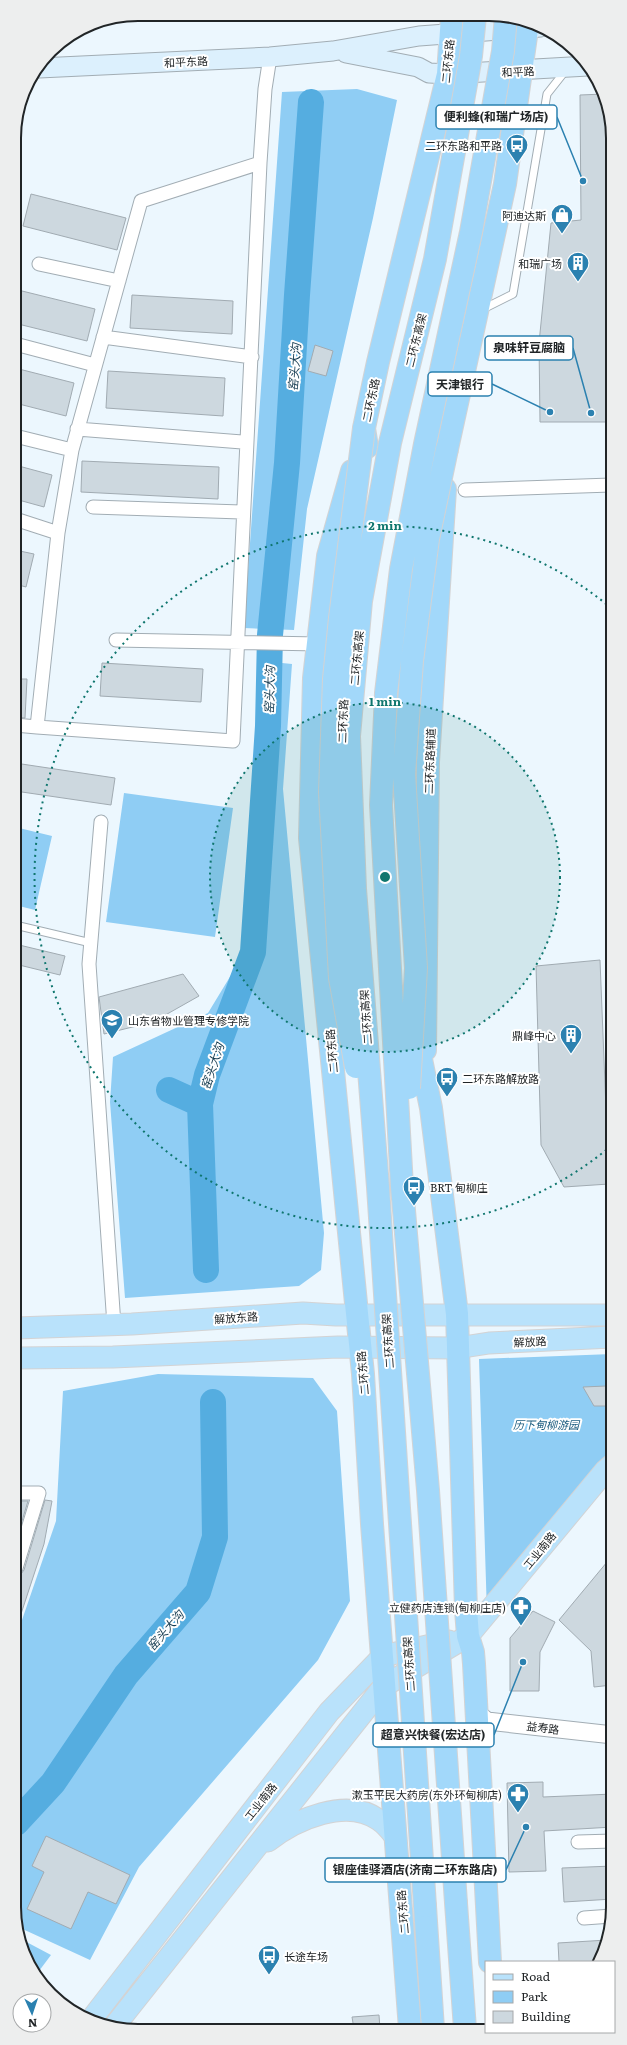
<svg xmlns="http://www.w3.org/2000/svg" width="627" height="2045" font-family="Literata,'Noto Sans SC',serif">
	<rect width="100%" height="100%" fill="#ecf7fe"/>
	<path fill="#8fcdf4" d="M357,89L397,100L373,218L307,509L294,630L244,628L282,92Z
		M262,661L292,664L283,789L324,1233L321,1270L299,1286L125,1298L110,1102L113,1057L208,1013L245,952L261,953Z
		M124,793L233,808L215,937L106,922Z
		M15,827L52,836L35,910L15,905Z
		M612,1354V1462L487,1614L479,1359Z
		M158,1374L313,1378L337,1411L350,1601L318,1660L139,1867L90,1960L16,1926V1629L22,1620L56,1521L63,1391Z
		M19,1938L51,1955L36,1975L27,1962Z"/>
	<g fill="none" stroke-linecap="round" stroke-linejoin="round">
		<path stroke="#55ade0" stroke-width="26" d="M169,1090L200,1104
			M206,1270L200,1104L207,1075L253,952L268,726L270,635L287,463L297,295L311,102
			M16,1823L53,1783L126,1675L198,1592L215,1537L213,1402"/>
	</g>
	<path fill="#cdd8df" stroke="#a1abb2" d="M604,94L611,114V422H540L539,343L551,223L581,220L580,95Z
		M31,194L126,218L117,250L23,226Z
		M14,289L95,309L87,341L14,323Z
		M132,295L233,301L232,334L130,328Z
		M315,345L333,351L326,376L308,371Z
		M15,368L74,383L66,416L15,403Z
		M108,371L225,378L223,416L106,408Z
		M82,461L219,467L218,499L81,492Z
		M15,465L52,475L44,507L15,499Z
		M15,550L34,554L26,587L15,584Z
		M102,663L203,669L201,702L100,696Z
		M15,679H27L25,718L15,717Z
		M15,763L115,778L111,805L15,791Z
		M15,944L65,956L60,975L15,964Z
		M600,960L609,1184L564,1187L541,1145L536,966Z
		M183,974L199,996L153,1022L104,1034L99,997Z
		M606,1386L607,1406H594L583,1387Z
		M45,1500L52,1501L44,1544L18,1623L16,1622V1576L21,1574L24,1570Z
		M16,1501H28L16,1541Z
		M612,1556V1685L594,1687L591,1651L559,1620Z
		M533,1611L555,1622L540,1652L539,1691H510V1638Z
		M543,1782V1797L613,1794V1827L544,1831L546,1871L509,1872L507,1783Z
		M46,1836L130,1875L116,1904L88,1892L71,1929L27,1909L44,1872L32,1866Z
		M613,1866V1899L564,1902L562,1868Z
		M607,1940L603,1955L599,1962H559L558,1943Z
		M379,2015L380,2029H354L352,2017Z"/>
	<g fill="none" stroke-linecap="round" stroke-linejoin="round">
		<g stroke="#a2adb4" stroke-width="9">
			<path id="service" d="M483,309L513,294L547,94L566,70
				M15,925L91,943"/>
		</g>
		<g stroke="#a2adb4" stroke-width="15">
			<path id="minor" d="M260,163L141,201L72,450L58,533L37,727L233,741L260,163L265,89L270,57
				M39,264L119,281
				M103,337L252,357
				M15,344L95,365
				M77,429L242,442
				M15,436L72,450
				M465,490L611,485
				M93,507L241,512
				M15,519L58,533
				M116,640L318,644
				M15,725L37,727
				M101,822L89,964L114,1325
				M16,1493H39L16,1568
				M578,1842L613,1841
				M584,1918L612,1916"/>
		</g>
		<g stroke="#a2adb4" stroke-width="19">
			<path id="tertiary" d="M477,1713L487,1721L613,1735"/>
		</g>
		<g stroke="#a2adb4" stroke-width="21">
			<path id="secondary" d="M346,53L418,67L429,73L448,74L588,66
				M39,68L270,57L333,51L419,36L541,27"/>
		</g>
		<g stroke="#d3d3d4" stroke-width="23">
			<path id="primary" d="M16,1328L132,1324L303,1313L336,1315H612
				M16,1358L113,1357L338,1347L457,1348L489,1343L612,1337
				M268,1841C296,1819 347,1797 379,1820C385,1824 390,1830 394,1835
				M90,2021L329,1712L383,1656L449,1641
				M113,2028L384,1686L468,1636L605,1471L612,1465"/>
		</g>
		<g stroke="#d3d3d4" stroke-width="24">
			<path id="trunk" d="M367,447L364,428L378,362L448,74L452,16
				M352,471L328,556L314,678L310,838L363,1374L372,1524L410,2029
				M426,501L431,470L447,449L505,184L528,22
				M397,771L395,729L401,676
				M415,1030L431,1108L457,1314L466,1610L468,1636L473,1652L474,1664L490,1962
				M425,1050L428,762L445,489
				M456,1903L465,2029
				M425,1906L433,2029"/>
		</g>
		<use href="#service" stroke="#fff" stroke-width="7"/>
		<use href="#minor" stroke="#fff" stroke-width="13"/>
		<use href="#tertiary" stroke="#fff" stroke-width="17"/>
		<use href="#secondary" stroke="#dcf0fd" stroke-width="19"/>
		<use href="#primary" stroke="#b9e2fb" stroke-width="21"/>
		<use href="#trunk" stroke="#a2d8fa" stroke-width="22"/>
		<g stroke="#d3d3d4" stroke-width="24" stroke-linecap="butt">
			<path id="trunk-bridge" d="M356,1067L340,978L330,792L334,679L340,618L364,428
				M409,1088L416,968L404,774L412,661L428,539L447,449
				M456,1903L428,1490L402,1187L381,805L386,693L401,569L425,444L471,232L503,51L506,16
				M425,1906L378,1187L355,889L349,736L361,601L390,443L435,259L471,56L475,16"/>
		</g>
		<use href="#trunk-bridge" stroke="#a2d8fa" stroke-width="22"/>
	</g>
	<circle cx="385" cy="877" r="175" fill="#0f766e" fill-opacity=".12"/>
	<g fill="none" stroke="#0f766e" stroke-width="2" stroke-dasharray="2 4">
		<circle cx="385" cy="877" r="175"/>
		<path d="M611 1146A351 351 0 1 1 611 608"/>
	</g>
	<defs>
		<g id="bus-pin" transform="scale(1.15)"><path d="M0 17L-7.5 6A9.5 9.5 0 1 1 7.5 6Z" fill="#2b81b0" stroke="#fff"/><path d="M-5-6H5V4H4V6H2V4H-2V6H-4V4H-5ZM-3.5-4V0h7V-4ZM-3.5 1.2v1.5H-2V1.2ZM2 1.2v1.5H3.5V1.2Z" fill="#fff"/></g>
		<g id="shop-pin" transform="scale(1.15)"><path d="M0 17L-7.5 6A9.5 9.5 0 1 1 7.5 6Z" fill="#2b81b0" stroke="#fff"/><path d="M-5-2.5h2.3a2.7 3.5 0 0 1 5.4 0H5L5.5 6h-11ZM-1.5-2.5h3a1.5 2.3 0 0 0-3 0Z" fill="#fff"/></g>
		<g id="building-pin" transform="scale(1.15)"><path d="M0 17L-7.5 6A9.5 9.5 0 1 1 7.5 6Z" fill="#2b81b0" stroke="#fff"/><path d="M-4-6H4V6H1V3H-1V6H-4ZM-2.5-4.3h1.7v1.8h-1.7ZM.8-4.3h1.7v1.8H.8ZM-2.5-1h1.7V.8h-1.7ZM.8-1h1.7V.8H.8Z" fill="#fff"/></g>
		<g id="school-pin" transform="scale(1.15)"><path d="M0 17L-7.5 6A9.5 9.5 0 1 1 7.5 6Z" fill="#2b81b0" stroke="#fff"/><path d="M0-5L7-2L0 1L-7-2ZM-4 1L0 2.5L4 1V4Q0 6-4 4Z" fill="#fff"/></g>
		<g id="pharmacy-pin" transform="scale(1.15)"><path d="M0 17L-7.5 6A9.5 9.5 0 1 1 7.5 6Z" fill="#2b81b0" stroke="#fff"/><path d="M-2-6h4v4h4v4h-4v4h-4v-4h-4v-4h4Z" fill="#fff"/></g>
	</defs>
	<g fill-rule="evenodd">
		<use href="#bus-pin" x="517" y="145"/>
		<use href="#shop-pin" x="562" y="215"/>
		<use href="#building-pin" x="578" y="263"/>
		<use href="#school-pin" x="112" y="1020"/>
		<use href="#building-pin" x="571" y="1035"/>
		<use href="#bus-pin" x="447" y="1078"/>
		<use href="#bus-pin" x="414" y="1187"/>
		<use href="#pharmacy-pin" x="521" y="1607"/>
		<use href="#pharmacy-pin" x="518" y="1794"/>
		<use href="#bus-pin" x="269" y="1956"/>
	</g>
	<g text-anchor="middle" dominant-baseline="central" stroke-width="4" stroke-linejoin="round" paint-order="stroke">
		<g font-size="11" fill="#212527" stroke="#fff">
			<text transform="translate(186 61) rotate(-3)">和平东路</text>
			<text transform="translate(447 61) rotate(-84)">二环东路</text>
			<text transform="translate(518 71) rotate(-3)">和平路</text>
			<text transform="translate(415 340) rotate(-76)">二环东高架</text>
			<text transform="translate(370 400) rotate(-78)">二环东路</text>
			<text transform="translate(356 658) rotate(-85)">二环东高架</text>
			<text transform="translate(342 721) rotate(-88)">二环东路</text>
			<text transform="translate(429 761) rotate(-88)">二环东路辅道</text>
			<text transform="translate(365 1017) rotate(-94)">二环东高架</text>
			<text transform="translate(331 1051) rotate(-95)">二环东路</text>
			<text transform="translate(236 1317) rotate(-4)">解放东路</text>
			<text transform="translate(387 1341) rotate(-94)">二环东高架</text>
			<text transform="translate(530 1341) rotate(-3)">解放路</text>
			<text transform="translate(362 1373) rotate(-95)">二环东路</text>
			<text transform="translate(539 1550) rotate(-51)">工业南路</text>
			<text transform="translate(408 1664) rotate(-94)">二环东高架</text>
			<text transform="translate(543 1727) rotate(7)">益寿路</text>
			<text transform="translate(260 1801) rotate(-52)">工业南路</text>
			<text transform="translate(402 1912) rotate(-95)">二环东路</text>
		</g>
		<g font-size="11" fill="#212527" stroke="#fff" text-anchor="end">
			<text x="502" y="145">二环东路和平路</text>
			<text x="546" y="215">阿迪达斯</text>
			<text x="562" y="263">和瑞广场</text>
			<text x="128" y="1020" text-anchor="start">山东省物业管理专修学院</text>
			<text x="556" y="1035">鼎峰中心</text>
			<text x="462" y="1078" text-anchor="start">二环东路解放路</text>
			<text x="430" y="1187" text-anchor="start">BRT 甸柳庄</text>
			<text x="506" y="1607">立健药店连锁(甸柳庄店)</text>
			<text x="502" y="1794">漱玉平民大药房(东外环甸柳店)</text>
			<text x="284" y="1956" text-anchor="start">长途车场</text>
		</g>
		<g font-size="11" font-style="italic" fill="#1b5c7f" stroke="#fff">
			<text x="546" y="1424">历下甸柳游园</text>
		</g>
		<g font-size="12" font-style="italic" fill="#153b50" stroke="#fff">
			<text transform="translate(294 367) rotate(-86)">窑头大沟</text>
			<text transform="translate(269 690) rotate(-89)">窑头大沟</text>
			<text transform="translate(212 1066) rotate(-72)">窑头大沟</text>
			<text transform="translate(165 1630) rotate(-49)">窑头大沟</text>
		</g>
	</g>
	<path d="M0 0H627V2045H0ZM138 21H489A117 117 0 0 1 606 138V1907A117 117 0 0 1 489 2024H138A117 117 0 0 1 21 1907V138A117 117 0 0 1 138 21Z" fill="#edeeee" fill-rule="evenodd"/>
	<path fill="none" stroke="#212527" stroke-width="2" d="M138 21H489A117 117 0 0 1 606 138V1907A117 117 0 0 1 489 2024H138A117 117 0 0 1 21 1907V138A117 117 0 0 1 138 21Z"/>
	<circle cx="385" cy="877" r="6" fill="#0f766e" stroke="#fff" stroke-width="2"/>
	<g font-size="12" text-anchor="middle" font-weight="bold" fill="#0f766e" stroke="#fff" stroke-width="4" stroke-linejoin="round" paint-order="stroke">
		<text x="385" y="530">2 min</text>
		<text x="385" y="706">1 min</text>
	</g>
	<path fill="none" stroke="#2b81b0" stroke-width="1.5" d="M583 181L557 117M591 413L573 348M550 412L492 384M523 1662L494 1735M526 1827L506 1870"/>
	<g fill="#2b81b0" stroke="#fff" stroke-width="1.5">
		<circle cx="583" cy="181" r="4"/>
		<circle cx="591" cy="413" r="4"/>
		<circle cx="550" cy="412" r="4"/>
		<circle cx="523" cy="1662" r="4"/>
		<circle cx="526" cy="1827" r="4"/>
	</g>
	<g fill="#fff" stroke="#2b81b0" stroke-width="1.5">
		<rect x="436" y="105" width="121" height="24" rx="4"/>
		<rect x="485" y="336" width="88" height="24" rx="4"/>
		<rect x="428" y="372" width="64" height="24" rx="4"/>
		<rect x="373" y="1723" width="121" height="24" rx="4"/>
		<rect x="325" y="1858" width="181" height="24" rx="4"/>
	</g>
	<g font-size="12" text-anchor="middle" font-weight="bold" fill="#212527">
		<text x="496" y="121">便利蜂(和瑞广场店)</text>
		<text x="529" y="352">泉味轩豆腐脑</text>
		<text x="460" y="389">天津银行</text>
		<text x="433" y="1739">超意兴快餐(宏达店)</text>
		<text x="415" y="1874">银座佳驿酒店(济南二环东路店)</text>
	</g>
	<rect x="485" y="1961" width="130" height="72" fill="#ffffff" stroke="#a6a8a9"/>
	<rect x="493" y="1974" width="20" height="6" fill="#b9e2fb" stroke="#a6a8a9"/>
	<text x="521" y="1981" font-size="12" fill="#212527">Road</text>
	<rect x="493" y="1991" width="20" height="12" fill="#8fcdf4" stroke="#a6a8a9"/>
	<text x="521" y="2001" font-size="12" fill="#212527">Park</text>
	<rect x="493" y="2011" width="20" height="12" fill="#cdd8df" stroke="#a6a8a9"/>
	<text x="521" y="2021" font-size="12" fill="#212527">Building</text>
	<g transform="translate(32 2013) rotate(177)"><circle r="19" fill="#ffffff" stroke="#a6a8a9"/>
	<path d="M0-3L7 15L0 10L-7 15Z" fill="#2b81b0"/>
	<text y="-6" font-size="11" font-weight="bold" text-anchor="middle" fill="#212527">N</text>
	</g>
</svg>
